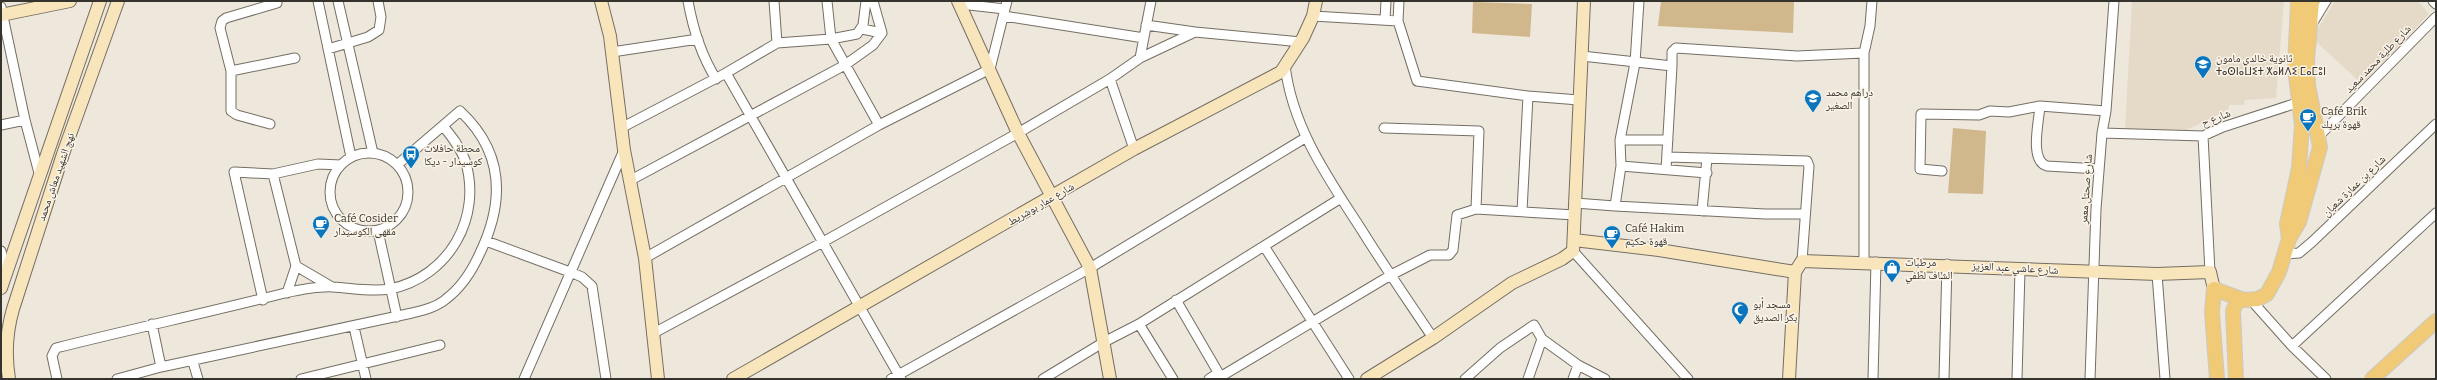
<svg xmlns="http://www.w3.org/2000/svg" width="2437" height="380" font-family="Bitter,'Noto Naskh Arabic','Noto Sans Tifinagh',serif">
	<rect width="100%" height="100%" fill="#eee7db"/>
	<path fill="#e5dac7" d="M2132,1H2284L2276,98L2245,100L2244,105H2229L2228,110L2184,131L2125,130Z
		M2335,1H2418L2429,14L2362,84L2312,38Z"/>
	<path fill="#d1b78c" d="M1661,1H1794L1793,33L1658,26Z
		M1473,2L1532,4L1530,37L1472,33Z
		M1953,128L1986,131L1983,194L1948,193Z"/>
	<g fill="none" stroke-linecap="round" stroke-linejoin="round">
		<g stroke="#756e64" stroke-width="11">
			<path id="street" d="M318,1L351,157
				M338,1L373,153
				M688,1C693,29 701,55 716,79
				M774,1L777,43
				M827,1L831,39L879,125
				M1639,1L1635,63L1620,140L1621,166L1615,206L1765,214H1805
				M2433,1L2436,4
				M960,4L1005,9
				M1,7L25,120L39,173
				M1004,16L1144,38
				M1313,16L1398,21L1417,81L1528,96L1579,100
				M1385,20L1386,1
				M1398,21L1399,1
				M2312,24L2326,1
				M1146,25L1195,32
				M862,29L882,33
				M328,49L368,37L379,30L381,17L378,1
				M612,52L698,39
				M1582,56L1672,66L1666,170
				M1140,58L1151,1
				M1285,65C1292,127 1328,178 1361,229C1384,266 1409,302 1433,338
				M1672,66V52L1676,48L1797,56L1864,53
				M231,71L295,58
				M726,73L901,379
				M1110,79L1134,149
				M2040,106C2039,121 2029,161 2047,166L2099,169
				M270,124L237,115L231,111V71L220,28L222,21L226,18L277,3L276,1
				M1,125L25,120
				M621,128L726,73L777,43L831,39L857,34L863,25L866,1
				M1384,128L1479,131L1476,209L1575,215
				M2102,133L2203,136L2223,127L2303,101
				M2203,136L2210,272
				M2319,136L2436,17
				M1620,140H1668
				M330 192a39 39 0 1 1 78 0a39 39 0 1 1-78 0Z
				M1668,157L1807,161L1809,166L1802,261
				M1621,166L1707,173
				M1942,171L1920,169L1921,114L1979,115L1990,111L2009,112L2040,106L2106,111
				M629,181L845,65L873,45L882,33L873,1
				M1575,203L1615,206
				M1522,211L1528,96
				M1702,211L1707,158
				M378,231L397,317
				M486,241L570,272L582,277L592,286L606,379
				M1264,246L1349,379
				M1,251L6,272
				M1573,251L1688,379
				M2284,254L2299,253L2312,242L2436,124
				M645,258L879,125L990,69L1007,1
				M1864,262V53L1870,26L1872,1
				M296,266L332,287
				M2157,274L2165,379
				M287,293L296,266L273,174L318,164L341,165
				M263,300L234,172L273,174
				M1176,300L1222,379
				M2251,300L2292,346L2326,379
				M152,324L161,367
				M1139,324L1173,379
				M354,327L366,379
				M652,334L823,242L1018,133L1110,79L1140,58L1195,32L1301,42
				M2292,346L2436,213
				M193,362L198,379
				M1220,377L1391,275L1430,255H1449L1453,250L1457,215L1476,209
				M57,379L52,356L56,348C132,329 209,312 285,293C299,290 319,286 333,287C352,288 370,292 390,289C449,277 483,217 465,160C460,147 452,137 444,127
				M117,379L161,367L412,313C424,310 437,307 446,299C462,287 472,271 480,253C505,201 504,152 460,111L397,165
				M301,379L440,345
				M524,379L624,150
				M891,379L1090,268L1305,138
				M1043,379L1104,342L1139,324L1341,198
				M1209,379L1218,373
				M1465,379L1500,348L1534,325L1542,339L1578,365L1605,379
				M1528,379L1542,339
				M1573,379L1578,365
				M1873,379L1876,262
				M1944,379L1947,264
				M2017,379L2020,269
				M2090,379L2096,209L2102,133L2106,111L2114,1"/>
		</g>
		<g stroke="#756e64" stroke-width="14">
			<path id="secondary" d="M601,1L610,36L624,150L645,258L658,379
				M958,1L1018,133L1090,268L1110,379
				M1,15L70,1
				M1574,240L1659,250L1795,272
				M1,288L100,1
				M9,379C5,354 6,333 13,309L63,154L118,1
				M733,379L1134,149L1281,72L1303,38L1313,16L1316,1
				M1367,379L1433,338L1512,283L1562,259L1573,251L1584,1
				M1789,379L1795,272L1802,261L2157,274L2210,272L2214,289"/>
		</g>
		<g stroke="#cacac9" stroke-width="16">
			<path id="primary" d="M2289,239L2287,224L2299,168L2302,125L2295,68L2298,1
				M2217,379L2212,312L2214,289L2244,300L2258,299L2267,294L2279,272L2289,239L2299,222L2320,147L2308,85L2307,60L2312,1
				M2236,379L2233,311L2238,299
				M2372,379L2436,321"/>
		</g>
		<use href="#street" stroke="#fff" stroke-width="9"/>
		<use href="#secondary" stroke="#f8e5bb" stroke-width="12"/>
		<use href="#primary" stroke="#f0ca77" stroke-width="14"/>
	</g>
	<defs>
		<g id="school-pin" transform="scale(0.9)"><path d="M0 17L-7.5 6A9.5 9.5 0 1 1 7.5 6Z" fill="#0975bf" stroke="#fcf4e8"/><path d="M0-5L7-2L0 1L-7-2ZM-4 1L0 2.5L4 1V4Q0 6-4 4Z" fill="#fff"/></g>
		<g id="cafe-pin" transform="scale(0.9)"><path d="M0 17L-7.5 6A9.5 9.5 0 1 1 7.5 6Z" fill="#0975bf" stroke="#fcf4e8"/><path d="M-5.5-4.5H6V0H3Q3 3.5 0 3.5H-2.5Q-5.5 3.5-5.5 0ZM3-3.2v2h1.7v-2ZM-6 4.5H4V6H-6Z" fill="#fff"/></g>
		<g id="bus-pin" transform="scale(0.9)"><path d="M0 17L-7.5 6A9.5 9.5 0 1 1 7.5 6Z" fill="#0975bf" stroke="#fcf4e8"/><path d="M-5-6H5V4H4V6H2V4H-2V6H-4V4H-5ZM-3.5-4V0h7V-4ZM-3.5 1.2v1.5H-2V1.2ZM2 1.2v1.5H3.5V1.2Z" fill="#fff"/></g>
		<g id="shop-pin" transform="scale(0.9)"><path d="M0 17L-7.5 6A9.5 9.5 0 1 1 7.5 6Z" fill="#0975bf" stroke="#fcf4e8"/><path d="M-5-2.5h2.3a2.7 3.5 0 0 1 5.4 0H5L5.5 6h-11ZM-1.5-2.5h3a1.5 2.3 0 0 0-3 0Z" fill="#fff"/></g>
		<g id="mosque-pin" transform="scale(0.9)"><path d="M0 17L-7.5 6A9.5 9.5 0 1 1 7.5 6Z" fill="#0975bf" stroke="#fcf4e8"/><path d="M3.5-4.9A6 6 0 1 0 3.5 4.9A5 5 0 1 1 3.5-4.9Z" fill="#fff"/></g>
	</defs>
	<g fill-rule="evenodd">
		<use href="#school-pin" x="2203" y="64"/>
		<use href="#school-pin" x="1813" y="98"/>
		<use href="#cafe-pin" x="2308" y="117"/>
		<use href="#bus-pin" x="411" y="154"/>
		<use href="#cafe-pin" x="321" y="224"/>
		<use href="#cafe-pin" x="1612" y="234"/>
		<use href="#shop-pin" x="1892" y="268"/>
		<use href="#mosque-pin" x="1740" y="310"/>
	</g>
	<g text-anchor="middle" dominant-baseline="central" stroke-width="3" stroke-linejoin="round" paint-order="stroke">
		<g font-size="11" fill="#35332e" stroke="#fcf4e8" text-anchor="start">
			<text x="2216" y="58">ثانوية خالدي مامون<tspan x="2216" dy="13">ⵜⴰⵙⵏⴰⵡⵉⵜ ⵅⴰⵍⴷⵉ ⵎⴰⵎⵓⵏ</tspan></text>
			<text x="1826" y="92">دراهم محمد<tspan x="1826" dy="13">الصغير</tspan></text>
			<text x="2321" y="111">Café Brik<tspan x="2321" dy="13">قهوة بريك</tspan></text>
			<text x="424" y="148">محطة حافلات<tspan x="424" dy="13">كوسيدار - ديكا</tspan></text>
			<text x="334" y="218">Café Cosider<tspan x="334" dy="13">مقهى الكوسيدار</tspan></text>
			<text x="1625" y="228">Café Hakim<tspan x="1625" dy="13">قهوة حكيم</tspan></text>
			<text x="1905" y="262">مرطبات<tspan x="1905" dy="13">الشاف لطفي</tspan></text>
			<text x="1753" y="304">مسجد أبو<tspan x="1753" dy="13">بكر الصديق</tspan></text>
		</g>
		<g font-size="11" fill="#35332e" stroke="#fcf4e8">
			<text transform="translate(2378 59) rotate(-46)">شارع طلية محمد سعيد</text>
			<text transform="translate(2216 118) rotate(-21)">شارع ح</text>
			<text transform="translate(56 177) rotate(-71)">نهج الشهيد معاش محمد</text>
			<text transform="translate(2354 186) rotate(-44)">شارع بن عمارة شعبان</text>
			<text transform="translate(2086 189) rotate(-86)">شارع صحتل معمر</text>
			<text transform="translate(1041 204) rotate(-30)">شارع عمار بوشريط</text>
			<text transform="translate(2015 268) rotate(3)">شارع عاشي عبد العزيز</text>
		</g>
	</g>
	<rect width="2437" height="380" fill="none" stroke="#35332e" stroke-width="4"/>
</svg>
